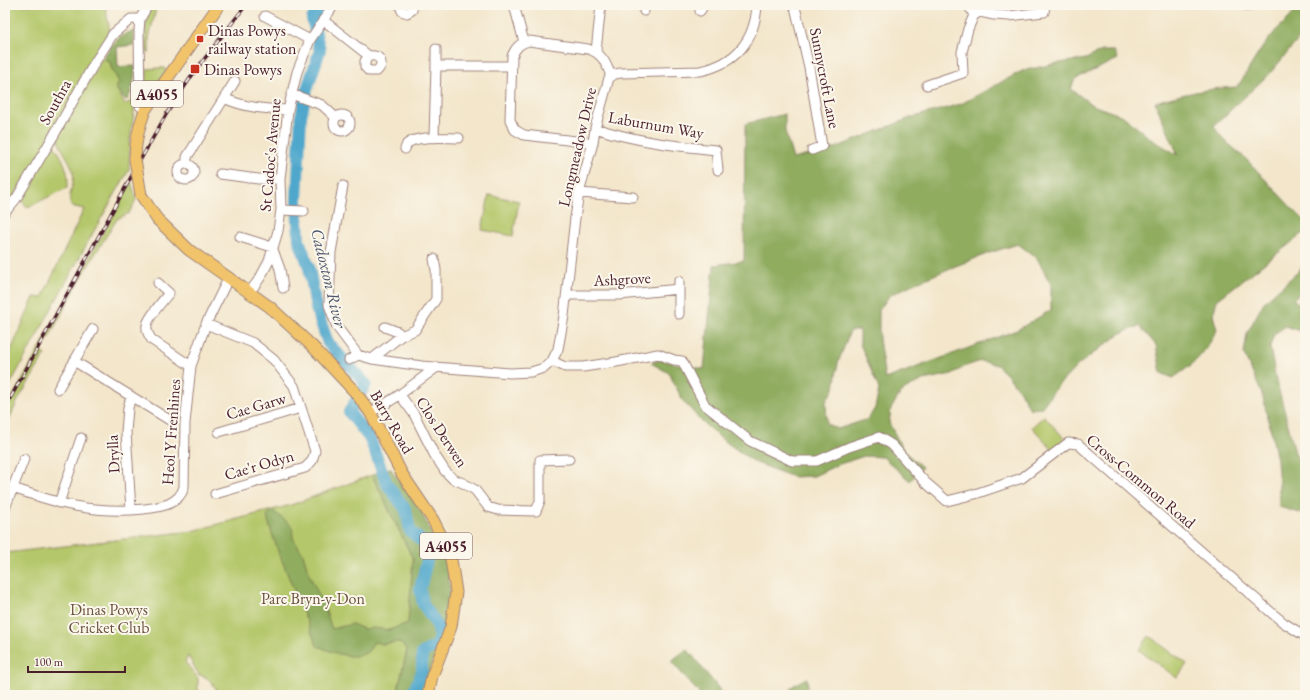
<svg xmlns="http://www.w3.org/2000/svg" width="1310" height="700" font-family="'EB Garamond',serif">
	<rect width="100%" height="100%" fill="#fbf7ec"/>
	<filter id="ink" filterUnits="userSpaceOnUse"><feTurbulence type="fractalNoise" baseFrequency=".025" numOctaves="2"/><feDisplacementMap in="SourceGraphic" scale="8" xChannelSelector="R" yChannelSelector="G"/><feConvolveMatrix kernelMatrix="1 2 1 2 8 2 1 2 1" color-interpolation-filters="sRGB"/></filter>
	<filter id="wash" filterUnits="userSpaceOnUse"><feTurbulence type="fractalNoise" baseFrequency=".012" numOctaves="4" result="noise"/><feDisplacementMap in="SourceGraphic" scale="16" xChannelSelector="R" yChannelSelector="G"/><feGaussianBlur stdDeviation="0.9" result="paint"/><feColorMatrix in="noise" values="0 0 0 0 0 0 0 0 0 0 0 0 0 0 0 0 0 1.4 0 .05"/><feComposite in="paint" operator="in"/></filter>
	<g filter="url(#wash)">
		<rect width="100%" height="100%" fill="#f3e6cb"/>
		<path fill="#b4c76a" stroke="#7f734a" d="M5,5H105L110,31L37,161L5,208Z
			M152,5H157L149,38V53L147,52C145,33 143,23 152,5Z
			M103,57L110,62L111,67L119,82L116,88L125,104L132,101L134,93L135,105L130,141L129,170L94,231L5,394V358L12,348L34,297L42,298L84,209L71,206C66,195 76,184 73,172C71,160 60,151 58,137Z
			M159,68H165L166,70L165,72L147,98H146L147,69Z
			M53,144C62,156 71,173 67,188L30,206L26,207L21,199Z
			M131,182L136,197V200L129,213L117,219L86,269L41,352L45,355L18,400L5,429V411L14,395Z
			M489,195L519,201L513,236L482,230Z
			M1044,416L1065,439L1053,450L1032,427Z
			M372,475L413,559L407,650L397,695H219C214,685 210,677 199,675L188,656L185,662L198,678V695H5V553L192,531L291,505Z
			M1149,636L1187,664L1177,678L1139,650Z"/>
		<path fill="#8fac5e" stroke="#6c6644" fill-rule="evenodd" d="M1297,5H1305V32L1271,72L1214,126C1222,141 1236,149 1248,161C1267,181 1285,202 1305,221V232L1217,300L1213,315L1217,330C1204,354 1196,363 1173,378L1161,373L1156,345L1139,326L1121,333L1078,365L1057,387L1041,408L1030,409L1021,393L1008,376L997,365L981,361L966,366L952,374L923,380L901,392L891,409L889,423L904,451L922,467L910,481L883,457L864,456L837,465L814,476L793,477L754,462L723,440L702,422L683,401L669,373L651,363L658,360L704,369L714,265L744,261L745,124L785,114V131L793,159L835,148L910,118L961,104L1022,71L1053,64L1086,59L1102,51H1114L1118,59L1075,79L1071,89L1092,105L1123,116L1151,139L1178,155L1155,102C1183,94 1209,88 1237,87C1250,69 1259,49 1274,33C1281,24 1295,16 1297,5ZM1018,244L1037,258L1051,285V310L1017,330L885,379L879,339V310L890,295L913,284L953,267L992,252ZM860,330V344L879,389L875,408L868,419L838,429L827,424L826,401L834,389L838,363L850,331Z
			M134,31V45L117,47L118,67L135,66C135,77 133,88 128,99L125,100L116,88L119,82L111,67L110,62L103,58C113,44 117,35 134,31Z
			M1305,261V294L1301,292L1293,299L1305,309V333L1286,326L1274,334L1270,347L1276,380L1285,413L1295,453L1305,476V508L1300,513L1279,507V486L1277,460L1271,431L1262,394L1244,354L1247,333L1264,302L1299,271Z
			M390,468L419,507L448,567L452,612L433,661L422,695H397L407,650L399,642L383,644L374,642C372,645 370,650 367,652C354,662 330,651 317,646L278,551L270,528L267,516L272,510L292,526L293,538L303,554L309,574L324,606L332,629L352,624L364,629L373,628L389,630L408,623L413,559L372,475Z
			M687,649L724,695H699L698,692L671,661Z
			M807,678L808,686L802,695H785L795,684Z"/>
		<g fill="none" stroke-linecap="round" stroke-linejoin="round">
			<path stroke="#4fa7cc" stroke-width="12" d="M321,5L312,19L320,50L307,89L301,116L297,200L299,240L309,267L316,308L328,343L366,384L349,412L370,439L387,484L406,510L410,531L430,548L420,589L423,604L438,627L439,644L422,653V671L412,695"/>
		</g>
	</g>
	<g filter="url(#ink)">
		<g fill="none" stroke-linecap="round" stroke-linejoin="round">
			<g stroke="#9e827b" stroke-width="11">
				<path id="minor" d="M400,5L402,11L407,13L412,10L413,5
					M514,5L524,42
					M643,5L644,11
					M794,5L796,11L809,67L822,146L812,150
					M968,5L974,15
					M1248,6L1250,5
					M700,11L704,5
					M265,16L310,40
					M323,20L369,56C380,54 385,63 377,71H369L365,67V61L369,56
					M436,49V66
					M596,51L601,5
					M927,85L963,73L962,52L968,29L974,15L980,12L994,15L1009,16L1044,12L1045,5
					M291,94L322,105L335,117
					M224,98C245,108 266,109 288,110
					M145,110L140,106L139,31L140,19L148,5
					M334 123a8 8 0 1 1 16 0a8 8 0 1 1-16 0Z
					M595,128C634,141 675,146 716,150L718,170
					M434,138L436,66H511
					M593,143L524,135L515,130L510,120L512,56C516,47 520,43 529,41L588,49C602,53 606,63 611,76
					M405,149L407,144C416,135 446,138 459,138
					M178 172a8 8 0 1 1 16 0a8 8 0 1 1-16 0Z
					M187,164V157L235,81
					M220,174L258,179H280
					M343,186L331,252L329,305L337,327L358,355
					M579,193L633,197
					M281,210L304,211
					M5,212L16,199L54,135L95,62L113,34L131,19H140
					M240,237L272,247L280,269L283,288
					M158,283L169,293C164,299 148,318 147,325C146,331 149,336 152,340L191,366
					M249,293L260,278L269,261L278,231L281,210L280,179L288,110L297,72L310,40L334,5
					M567,295H619L679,289
					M679,314V281
					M206,324L253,343L274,360L294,386L315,451L312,461L305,468L215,494
					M385,327L398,332L401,336
					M372,359L401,336L415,330L436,299V270L434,259
					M349,360L358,355L372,359L422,366L510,373L531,372L544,368L552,361L558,349L564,316L575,218L579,193L593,143L595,128L609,78L615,74L621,73L700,71C735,64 755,41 757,5
					M74,361L171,421
					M552,361L565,367H583L616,362L658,354L674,360L682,361L705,405L750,441L792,461H817L849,447L879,437L892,445L925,482L947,501L975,494L1022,478L1068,443L1078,444L1273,614L1284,623L1305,636
					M58,389L93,329
					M400,395L414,414L434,454L445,471L453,479L463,483L475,490L488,507L498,510L536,511L540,501V460L569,459
					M131,396L128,408L126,432L131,510
					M370,412C394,401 415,383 437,367
					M219,432L301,408
					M13,488C59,504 94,514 144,509C160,507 179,505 184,487L185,423L191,366L206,324L229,277
					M59,503L81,438
					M5,508L24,459"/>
			</g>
			<g stroke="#9e827b" stroke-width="13">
				<path id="major" d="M135,159C135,142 139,126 145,110L219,5
					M141,195L157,219L189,250L270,307L313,347L355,392L370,412L402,474L433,520L450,553L456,592L451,627L432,676L428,695"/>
			</g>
			<use href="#minor" stroke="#fff" stroke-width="9"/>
			<use href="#major" stroke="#f1c36a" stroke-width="11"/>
			<g stroke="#4a1f2b" stroke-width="3.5">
				<path id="rail" d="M5,408L137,166L167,113L195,71L246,5"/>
			</g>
			<use href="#rail" stroke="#fbf7ec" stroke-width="2" stroke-dasharray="6" stroke-linecap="butt"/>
			<g stroke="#9e827b" stroke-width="13" stroke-linecap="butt">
				<path id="major-bridge" d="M135,159L141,195"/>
			</g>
			<use href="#major-bridge" stroke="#f1c36a" stroke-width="11"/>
		</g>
	</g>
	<g fill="#c8321e" stroke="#fbf7ec" stroke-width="1.5">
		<rect x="196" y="35" width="8" height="8" rx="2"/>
		<rect x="190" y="64" width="10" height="10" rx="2"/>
	</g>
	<g text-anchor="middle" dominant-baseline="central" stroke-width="4" stroke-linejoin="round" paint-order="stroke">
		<g fill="#fbf7ec" stroke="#7f6065" stroke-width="1">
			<rect x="131" y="81" width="52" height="26" rx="3"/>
			<rect x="420" y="533" width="52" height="26" rx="3"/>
		</g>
		<g font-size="15" font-weight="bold" fill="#4a1f2b">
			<text x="157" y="94">A4055</text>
			<text x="446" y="546">A4055</text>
		</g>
		<g font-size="16" fill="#4a1f2b" stroke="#fbf7ec" text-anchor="start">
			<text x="208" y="30">Dinas Powys<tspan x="208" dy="18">railway station</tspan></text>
			<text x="204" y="69">Dinas Powys</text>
		</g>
		<g font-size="16" fill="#4a1f2b" stroke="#fbf7ec">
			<text transform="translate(825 78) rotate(79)">Sunnycroft Lane</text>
			<text transform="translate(55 102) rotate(-61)">Southra</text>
			<text transform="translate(656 125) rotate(10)">Laburnum Way</text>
			<text transform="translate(577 147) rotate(-77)">Longmeadow Drive</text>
			<text transform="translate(270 155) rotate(-85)">St Cadoc's Avenue</text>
			<text transform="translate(622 279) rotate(-3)">Ashgrove</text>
			<text transform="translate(256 406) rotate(-16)">Cae Garw</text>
			<text transform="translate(392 422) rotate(60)">Barry Road</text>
			<text transform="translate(171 432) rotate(-86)">Heol Y Frenhines</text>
			<text transform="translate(442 432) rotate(57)">Clos Derwen</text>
			<text transform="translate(113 454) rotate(-93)">Drylla</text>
			<text transform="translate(259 465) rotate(-16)">Cae'r Odyn</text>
			<text transform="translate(1141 481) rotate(40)">Cross-Common Road</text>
		</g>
		<g font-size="16" fill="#6a513e" stroke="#fbf7ec">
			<text x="313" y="598">Parc Bryn-y-Don</text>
			<text x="109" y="609">Dinas Powys<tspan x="109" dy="18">Cricket Club</tspan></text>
		</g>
		<g font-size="17" font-style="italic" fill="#4c556b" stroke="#fbf7ec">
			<text transform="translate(329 278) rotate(76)">Cadoxton River</text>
		</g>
	</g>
	<rect width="1310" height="700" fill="none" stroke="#fbf7ec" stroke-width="20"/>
	<path d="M28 666v6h97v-6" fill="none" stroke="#4a1f2b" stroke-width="2"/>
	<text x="34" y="666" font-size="12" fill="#4a1f2b" stroke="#fbf7ec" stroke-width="3" paint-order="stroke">100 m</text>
</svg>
